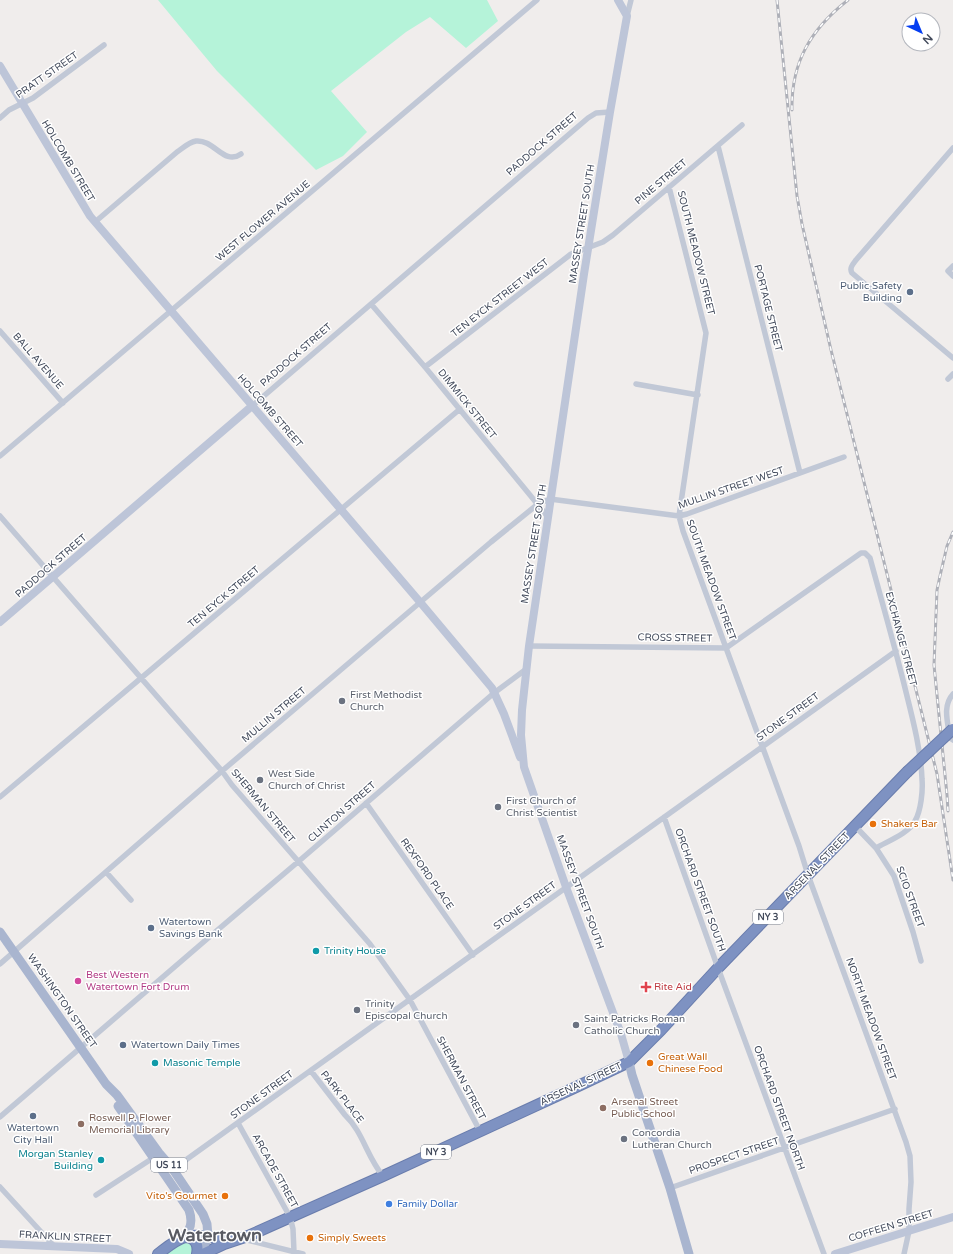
<svg xmlns="http://www.w3.org/2000/svg" width="953" height="1254" font-family="'Varela Round',sans-serif">
	<rect width="100%" height="100%" fill="#f0edec"/>
	<path fill="#b5f3d9" d="M158,0H487L498,21L466,48L430,17L406,32L331,91L367,132L343,156L316,170L217,71Z
		M184,1243C189,1243 191,1244 193,1248L191,1254H166L180,1245Z"/>
	<g fill="none" stroke-linecap="round" stroke-linejoin="round">
		<g stroke="#6a7dad" stroke-width="12">
			<path id="highway" d="M184,1237C195,1237 199,1244 197,1254
				M158,1254C166,1248 175,1240 185,1237C195,1233 220,1239 233,1239
				M203,1254L224,1244L248,1236L383,1176L574,1088L629,1062L661,1030L718,968L907,772"/>
		</g>
		<path stroke="#c1c8d6" stroke-width="5.5" d="M627,16L631,0
			M0,118L9,110L33,98L104,45
			M718,146L800,473
			M953,148L856,260C853,264 849,268 852,273L953,358
			M669,187L706,333L679,516L683,531L799,846L808,875L906,1142L910,1156L911,1182L909,1209V1231L904,1254
			M95,222L177,152C183,148 189,142 196,141C214,139 224,166 241,154
			M953,266L948,271L953,276
			M371,304L425,367L548,517
			M0,331L63,403
			M425,367L571,254L603,242L613,235L742,125
			M948,379L953,374
			M636,384L698,395
			M252,406L588,118L596,113L610,112
			M0,456L537,0
			M0,516L222,771L232,785L370,944L410,1000L480,1131
			M529,646L726,648L861,553H865L870,558C882,602 895,647 906,692C913,720 921,751 922,779C923,790 921,811 915,821C909,833 888,841 876,848
			M953,694C942,706 948,723 950,738L953,740
			M0,797L460,409
			M366,803L473,955
			M664,817L718,968L824,1254
			M855,826L876,848L894,876L913,932L921,961
			M106,872L131,900
			M0,964L222,771L491,542L538,504L550,499L679,516L687,514L844,457
			M311,1071L345,1115C363,1132 367,1157 383,1176
			M0,1117L207,939L299,861L494,693L525,670
			M238,1123L290,1217L293,1229L294,1252
			M171,1169L183,1162L896,651
			M0,1187L54,1246
			M670,1188L895,1109
			M96,1195L153,1158
			M243,1239L303,1254"/>
		<path stroke="#bdc5d8" stroke-width="8" d="M618,0L627,16L610,112L584,274L529,646L522,710L521,735L524,767L566,887L621,1034L629,1062
			M0,66L90,216L420,602L492,688L504,714L520,757
			M0,622L252,406
			M0,1244L117,1249L129,1254
			M835,1254L953,1217"/>
		<path stroke="#a9b5cf" stroke-width="9" d="M0,932L106,1084L117,1095L159,1153L172,1168L203,1214L207,1224L208,1237L203,1248L199,1254
			M629,1062L632,1075L670,1188L689,1254
			M118,1106L189,1210C193,1222 191,1231 181,1238"/>
		<use href="#highway" stroke="#7e92c2" stroke-width="10"/>
		<g stroke="#aeb0b8" stroke-width="3">
			<path id="rail" d="M777,0L797,196L802,224L831,350L937,774L953,880
				M792,110C791,62 811,29 848,0
				M948,811L947,795L934,665L937,590L940,576L947,546L953,532"/>
		</g>
		<use href="#rail" stroke="#fff" stroke-width="1.5" stroke-dasharray="4.5" stroke-linecap="butt"/>
		<g stroke="#6a7dad" stroke-width="12" stroke-linecap="butt">
			<path id="highway-bridge" d="M907,772L953,729"/>
		</g>
		<use href="#highway-bridge" stroke="#7e92c2" stroke-width="10"/>
	</g>
	<g fill="#5c6f8a" stroke="#fff" stroke-width="1.5">
		<circle cx="910" cy="292" r="4"/>
		<circle cx="151" cy="928" r="4"/>
		<circle cx="123" cy="1045" r="4"/>
		<circle cx="33" cy="1116" r="4"/>
	</g>
	<g fill="#6b7280" stroke="#fff" stroke-width="1.5">
		<circle cx="342" cy="701" r="4"/>
		<circle cx="260" cy="780" r="4"/>
		<circle cx="498" cy="807" r="4"/>
		<circle cx="357" cy="1010" r="4"/>
		<circle cx="576" cy="1025" r="4"/>
		<circle cx="624" cy="1139" r="4"/>
	</g>
	<g fill="#e8710a" stroke="#fff" stroke-width="1.5">
		<circle cx="873" cy="824" r="4"/>
		<circle cx="650" cy="1063" r="4"/>
		<circle cx="225" cy="1196" r="4"/>
		<circle cx="310" cy="1238" r="4"/>
	</g>
	<g fill="#0f9aa8" stroke="#fff" stroke-width="1.5">
		<circle cx="316" cy="951" r="4"/>
		<circle cx="155" cy="1063" r="4"/>
		<circle cx="101" cy="1160" r="4"/>
	</g>
	<circle fill="#d1479c" stroke="#fff" stroke-width="1.5" cx="78" cy="981" r="4"/>
	<path fill="#e0444e" stroke="#fff" stroke-width="1.5" d="M644 981h4v4h4v4h-4v4h-4v-4h-4v-4h4z"/>
	<g fill="#8d6e63" stroke="#fff" stroke-width="1.5">
		<circle cx="603" cy="1108" r="4"/>
		<circle cx="81" cy="1124" r="4"/>
	</g>
	<circle fill="#3f7fe0" stroke="#fff" stroke-width="1.5" cx="389" cy="1204" r="4"/>
	<g text-anchor="middle" dominant-baseline="central" stroke-width="3" stroke-linejoin="round" paint-order="stroke">
		<g fill="#fff" stroke="#7b818d" stroke-width="1">
			<rect x="753" y="910" width="30" height="14" rx="3"/>
			<rect x="421" y="1145" width="30" height="14" rx="3"/>
			<rect x="151" y="1158" width="36" height="14" rx="3"/>
		</g>
		<g font-size="9" font-weight="bold" fill="#434b5c">
			<text x="768" y="917">NY 3</text>
			<text x="436" y="1152">NY 3</text>
			<text x="169" y="1165">US 11</text>
		</g>
		<g font-size="10" fill="#434b5c" stroke="#fff">
			<text transform="translate(47 75) rotate(-35)">PRATT STREET</text>
			<text transform="translate(542 144) rotate(-41)">PADDOCK STREET</text>
			<text transform="translate(68 161) rotate(59)">HOLCOMB STREET</text>
			<text transform="translate(661 182) rotate(-40)">PINE STREET</text>
			<text transform="translate(263 221) rotate(-40)">WEST FLOWER AVENUE</text>
			<text transform="translate(582 224) rotate(-81)">MASSEY STREET SOUTH</text>
			<text transform="translate(696 253) rotate(76)">SOUTH MEADOW STREET</text>
			<text transform="translate(500 298) rotate(-38)">TEN EYCK STREET WEST</text>
			<text transform="translate(768 308) rotate(76)">PORTAGE STREET</text>
			<text transform="translate(296 355) rotate(-41)">PADDOCK STREET</text>
			<text transform="translate(38 361) rotate(49)">BALL AVENUE</text>
			<text transform="translate(467 404) rotate(51)">DIMMICK STREET</text>
			<text transform="translate(270 411) rotate(49)">HOLCOMB STREET</text>
			<text transform="translate(731 488) rotate(-19)">MULLIN STREET WEST</text>
			<text transform="translate(534 544) rotate(-81)">MASSEY STREET SOUTH</text>
			<text transform="translate(51 566) rotate(-41)">PADDOCK STREET</text>
			<text transform="translate(711 580) rotate(70)">SOUTH MEADOW STREET</text>
			<text transform="translate(224 597) rotate(-40)">TEN EYCK STREET</text>
			<text transform="translate(675 638) rotate(1)">CROSS STREET</text>
			<text transform="translate(901 639) rotate(75)">EXCHANGE STREET</text>
			<text transform="translate(274 715) rotate(-40)">MULLIN STREET</text>
			<text transform="translate(788 717) rotate(-36)">STONE STREET</text>
			<text transform="translate(263 806) rotate(50)">SHERMAN STREET</text>
			<text transform="translate(342 812) rotate(-41)">CLINTON STREET</text>
			<text transform="translate(817 866) rotate(-46)">ARSENAL STREET</text>
			<text transform="translate(427 874) rotate(55)">REXFORD PLACE</text>
			<text transform="translate(700 890) rotate(70)">ORCHARD STREET SOUTH</text>
			<text transform="translate(580 892) rotate(70)">MASSEY STREET SOUTH</text>
			<text transform="translate(910 897) rotate(70)">SCIO STREET</text>
			<text transform="translate(525 906) rotate(-36)">STONE STREET</text>
			<text transform="translate(62 1001) rotate(55)">WASHINGTON STREET</text>
			<text transform="translate(871 1019) rotate(70)">NORTH MEADOW STREET</text>
			<text transform="translate(461 1078) rotate(62)">SHERMAN STREET</text>
			<text transform="translate(581 1084) rotate(-25)">ARSENAL STREET</text>
			<text transform="translate(262 1095) rotate(-36)">STONE STREET</text>
			<text transform="translate(342 1097) rotate(52)">PARK PLACE</text>
			<text transform="translate(779 1108) rotate(70)">ORCHARD STREET NORTH</text>
			<text transform="translate(734 1156) rotate(-19)">PROSPECT STREET</text>
			<text transform="translate(275 1171) rotate(61)">ARCADE STREET</text>
			<text transform="translate(891 1226) rotate(-17)">COFFEEN STREET</text>
			<text transform="translate(65 1237) rotate(3)">FRANKLIN STREET</text>
		</g>
		<g font-size="10" fill="#4e5e75" stroke="#fff" text-anchor="start">
			<text x="902" y="286" text-anchor="end">Public Safety<tspan x="902" dy="12">Building</tspan></text>
			<text x="159" y="922">Watertown<tspan x="159" dy="12">Savings Bank</tspan></text>
			<text x="131" y="1045">Watertown Daily Times</text>
			<text x="33" y="1128" text-anchor="middle">Watertown<tspan x="33" dy="12">City Hall</tspan></text>
		</g>
		<g font-size="10" fill="#5b616d" stroke="#fff" text-anchor="start">
			<text x="350" y="695">First Methodist<tspan x="350" dy="12">Church</tspan></text>
			<text x="268" y="774">West Side<tspan x="268" dy="12">Church of Christ</tspan></text>
			<text x="506" y="801">First Church of<tspan x="506" dy="12">Christ Scientist</tspan></text>
			<text x="365" y="1004">Trinity<tspan x="365" dy="12">Episcopal Church</tspan></text>
			<text x="584" y="1019">Saint Patricks Roman<tspan x="584" dy="12">Catholic Church</tspan></text>
			<text x="632" y="1133">Concordia<tspan x="632" dy="12">Lutheran Church</tspan></text>
		</g>
		<g font-size="10" fill="#c56008" stroke="#fff" text-anchor="start">
			<text x="881" y="824">Shakers Bar</text>
			<text x="658" y="1057">Great Wall<tspan x="658" dy="12">Chinese Food</tspan></text>
			<text x="217" y="1196" text-anchor="end">Vito's Gourmet</text>
			<text x="318" y="1238">Simply Sweets</text>
		</g>
		<g font-size="10" fill="#0d838f" stroke="#fff" text-anchor="start">
			<text x="324" y="951">Trinity House</text>
			<text x="163" y="1063">Masonic Temple</text>
			<text x="93" y="1154" text-anchor="end">Morgan Stanley<tspan x="93" dy="12">Building</tspan></text>
		</g>
		<g font-size="10" fill="#b23c85" stroke="#fff" text-anchor="start">
			<text x="86" y="975">Best Western<tspan x="86" dy="12">Watertown Fort Drum</tspan></text>
		</g>
		<g font-size="10" fill="#be3a42" stroke="#fff" text-anchor="start">
			<text x="654" y="987">Rite Aid</text>
		</g>
		<g font-size="10" fill="#785e54" stroke="#fff" text-anchor="start">
			<text x="611" y="1102">Arsenal Street<tspan x="611" dy="12">Public School</tspan></text>
			<text x="89" y="1118">Roswell P. Flower<tspan x="89" dy="12">Memorial Library</tspan></text>
		</g>
		<g font-size="10" fill="#366cbe" stroke="#fff" text-anchor="start">
			<text x="397" y="1204">Family Dollar</text>
		</g>
		<g font-size="18" font-weight="bold" fill="#595b63" stroke="#fff">
			<text x="215" y="1235">Watertown</text>
		</g>
	</g>
	<g transform="translate(921 32) rotate(136)"><circle r="19" fill="#ffffff" stroke="#b4b7be"/>
	<path d="M0-3L7 15L0 10L-7 15Z" fill="#053ef1"/>
	<text y="-6" font-size="11" font-weight="bold" text-anchor="middle" fill="#434b5c">N</text>
	</g>
</svg>
